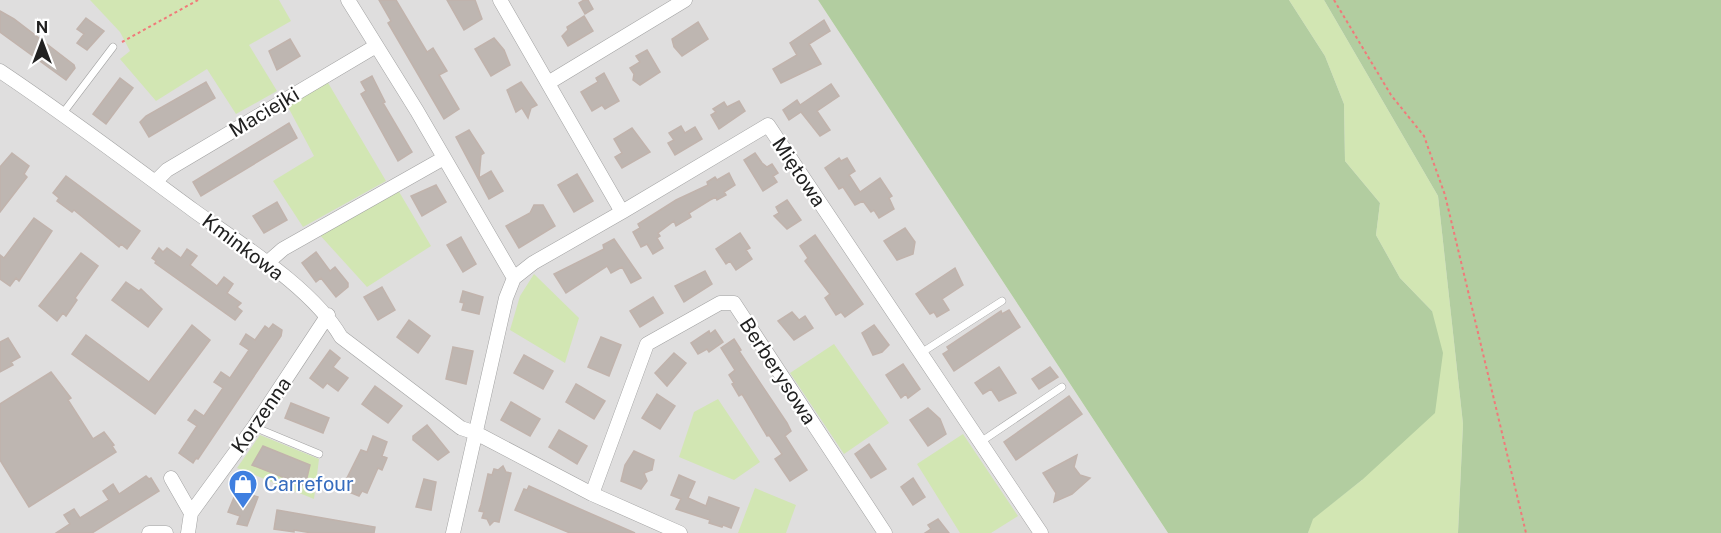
<svg xmlns="http://www.w3.org/2000/svg" width="1721" height="533" font-family="'Public Sans',sans-serif">
	<rect width="100%" height="100%" fill="#f1ede9"/>
	<path fill="#dfdede" d="M0,0H818L1168,533H0Z"/>
	<path fill="#d2e6b3" d="M90,0H279L291,21L249,45L277,91L236,114L207,69L156,101L120,59L130,51L120,32Z
		M1289,0H1324L1438,196L1463,424L1458,533H1308L1312,519L1362,480L1432,311L1400,278L1376,235L1380,203L1345,161L1344,104L1325,56Z
		M327,81L386,181L303,227L273,181L314,156L288,107Z
		M398,190L431,246L367,287L318,233Z
		M534,274L579,318L565,363L510,330L520,296Z
		M834,344L889,423L844,454L790,373Z
		M718,399L760,462L734,480L679,457L694,412Z
		M963,434L1018,516L991,533H960L917,464Z
		M260,435L319,459L314,499L237,468Z
		M755,488L796,505L786,533H738Z"/>
	<path fill="#b2cda0" d="M818,0H1289L1325,56L1344,104L1345,161L1380,203L1376,235L1400,278L1432,311L1443,353L1435,413L1362,480L1313,519L1308,533H1168Z
		M1324,0H1721V533H1458L1463,424L1438,196Z"/>
	<path fill="#beb6b1" stroke="#c1b3ac" stroke-width="1.5" d="M379,0H396L427,52L433,48L447,71L439,75L459,109L444,119L388,23L391,21Z
		M447,0H475L482,19L464,30Z
		M584,0H588L593,9L585,14L579,3Z
		M0,11L14,19L74,65L75,68L66,80L0,32Z
		M584,16L593,31L568,46L562,36L568,30L567,27Z
		M86,18L104,31L87,50L77,43L84,34L77,29Z
		M824,20L830,31L809,44L821,64L781,83L773,69L797,55L790,43Z
		M698,22L708,39L682,56L674,47L672,39Z
		M494,38L504,50L510,65L491,76L475,49Z
		M290,39L300,56L277,70L269,51Z
		M647,50L660,72L640,85L633,80L634,74L630,68L640,62L636,56Z
		M604,73L619,101L605,109L602,105L592,111L581,92L598,82L596,78Z
		M372,76L385,102L383,103L412,152L398,161L361,94L366,91L361,82Z
		M120,78L133,88L106,124L93,114Z
		M206,82L215,98L149,137L140,122L146,116Z
		M521,82L537,105L531,108L528,118L522,108L516,112L507,90Z
		M831,84L839,96L817,111L830,130L820,136L801,112L789,120L783,110L797,100L800,105Z
		M739,101L745,111L719,129L711,115L716,112L713,109L724,102L727,107Z
		M289,123L297,138L201,196L193,182Z
		M681,126L685,133L695,127L702,139L675,155L668,143L674,140L669,133Z
		M632,128L650,152L622,168L615,157L622,153L614,139Z
		M469,130L484,153L481,155L479,178L491,171L503,191L489,199L456,137Z
		M12,153L29,166L24,174L27,177L0,212V167Z
		M755,153L762,163L767,167L772,164L778,173L773,176L777,182L763,191L744,160Z
		M839,158L841,161L847,158L855,171L849,175L860,192L880,178L892,196L889,198L894,209L879,218L874,210L871,212L863,201L855,205L843,187L839,189L825,168Z
		M729,173L735,185L724,192L726,195L717,200L716,197L710,200L689,213L691,217L676,226L674,221L658,233L660,236L657,238L663,248L653,254L647,244L641,247L633,232L640,228L638,224L676,200L708,185L707,182L715,177L717,180Z
		M577,174L593,201L574,212L558,185Z
		M66,176L140,231L127,249L121,244L119,247L74,210L72,212L57,201L59,198L53,193Z
		M436,185L446,202L422,216L411,196Z
		M787,200L801,220L787,229L774,216L779,213L776,207Z
		M277,202L287,220L264,233L253,216Z
		M534,205H543L555,226L519,248L506,226L530,213Z
		M34,218L52,231L19,281L16,278L10,286L0,279V255L4,258Z
		M905,228L915,242L913,254L897,260L884,241Z
		M740,233L750,248L746,250L752,259L736,270L730,261L726,264L716,249Z
		M815,235L863,304L845,317L841,312L836,315L825,298L830,294L805,261L808,258L800,246Z
		M461,237L476,264L463,272L447,245Z
		M614,239L641,278L631,283L622,267L611,273L607,266L566,293L554,274L604,249L603,245Z
		M159,248L163,252L167,248L181,258L187,249L197,256L190,265L217,286L224,277L233,284L227,293L241,303L237,307L242,311L235,320L155,263L156,261L152,258Z
		M316,252L330,271L335,267L348,283V287L336,297L321,278L316,282L302,263Z
		M81,253L98,266L75,298L77,300L66,316L63,313L57,321L39,306Z
		M955,268L963,285L942,299L949,310L937,317L934,312L930,314L916,294Z
		M705,271L712,284L684,302L675,286Z
		M126,282L139,291L141,289L162,309L148,327L112,300Z
		M382,287L395,310L378,320L364,297Z
		M463,291L483,297L479,314L462,310L464,303L460,302Z
		M653,297L663,313L640,327L630,311Z
		M1009,310L1020,327L954,371L943,354L949,350L947,347L1001,311L1002,314Z
		M792,312L799,320L805,316L813,328L794,340L778,321Z
		M409,320L430,336L418,353L397,337Z
		M273,324L282,330L281,336L198,459L196,458L193,463L179,453L197,426L188,420L195,410L204,416L223,388L214,382L221,372L230,378L249,350L240,344L246,334L255,340L265,326L269,329Z
		M192,325L210,340L155,414L72,354L86,335L149,382Z
		M874,325L889,345L882,352L873,355L862,333Z
		M715,330L723,342L709,352L707,349L698,354L691,343L709,331L710,334Z
		M601,337L621,345L609,376L588,367Z
		M8,338L20,357L11,362L13,365L0,372V342Z
		M734,339L741,350L739,351L787,423L791,431L785,436L807,470L790,481L775,459L782,454L769,435L767,436L742,394L739,396L732,384L734,383L729,375L735,370L721,348Z
		M453,347L473,351L466,384L446,379Z
		M330,350L340,358L333,367L348,378L338,391L327,383L323,388L310,378Z
		M674,353L686,363L667,386L655,373Z
		M524,355L553,371L543,389L514,373Z
		M903,364L920,389L908,398L906,394L901,398L886,375Z
		M999,367L1016,393L999,401L991,389L983,394L975,383Z
		M1050,367L1058,377L1039,389L1032,379Z
		M51,372L71,398L68,400L93,439L104,432L114,445L112,446L116,452L29,507L0,460V404Z
		M576,384L605,401L594,419L566,402Z
		M375,386L402,406L388,423L362,404Z
		M657,394L675,406L660,429L642,418Z
		M1069,396L1082,414L1016,460L1004,442Z
		M511,402L540,419L530,436L501,420Z
		M291,403L329,418L323,433L285,418Z
		M928,408L940,419L946,434L928,446L910,420Z
		M427,425L449,452L438,460L413,440V436Z
		M559,430L587,446L577,464L549,447Z
		M373,436L387,442L382,456L387,458L382,470L378,468L367,493L362,491L359,496L344,490V484L361,450L367,452Z
		M869,444L886,469L871,478L855,454Z
		M263,446L310,465L305,486L252,465Z
		M634,451L654,460L652,470L644,473L647,481L641,489L621,481L625,465Z
		M1077,455L1074,467L1080,475L1090,478L1072,494L1054,502L1056,493L1043,473Z
		M503,466L506,472L511,473L499,522L494,521L490,525L487,519L482,518L484,512L479,511L481,505L488,474L492,475L494,469L498,470Z
		M679,475L695,482L688,498L706,506L709,497L739,508L731,528L723,525L722,527L709,523L710,520L676,509L681,499L671,495Z
		M146,476L149,479L151,478L159,491L92,533H56L70,524L64,515L74,509L80,518L109,500L103,491L113,484L119,494Z
		M913,478L925,497L913,505L901,487Z
		M424,479L436,482L431,510L416,507Z
		M529,486L571,505L635,533H570L515,510L524,489L527,490Z
		M248,494L258,497L247,526L237,524L240,516L228,512L235,495L246,499Z
		M277,510L375,527L374,533H312L294,530V532L274,529Z
		M938,519L949,533H925L931,529L928,525Z"/>
	<g fill="none" stroke-linecap="round" stroke-linejoin="round">
		<g stroke="#a2a2a2" stroke-width="8">
			<path id="lane" d="M63,113L113,47
				M921,353L1002,301
				M254,427L319,454
				M982,441L1062,387"/>
		</g>
		<g stroke="#a2a2a2" stroke-width="15">
			<path id="street" d="M348,0L417,111L514,278
				M500,0L622,212L768,125L1041,533
				M0,71C66,115 129,163 193,210C240,244 312,287 341,337L461,428L476,433L592,494L680,533
				M548,83L685,0
				M155,182L167,170L376,46
				M267,263L283,249L444,158
				M171,478L191,513L188,533
				M592,494L647,344L720,303H734L885,533
				M191,513L254,427L328,315
				M149,533H166
				M453,533L506,298L514,278L533,263L622,212"/>
		</g>
		<path stroke="#f07a7a" stroke-width="2" stroke-dasharray="3 3" stroke-linecap="butt" d="M1334,0L1391,95L1424,136L1445,195L1526,533
			M122,42L198,0"/>
		<use href="#lane" stroke="#fff" stroke-width="7"/>
		<use href="#street" stroke="#fff" stroke-width="14"/>
	</g>
	<defs>
		<g id="shop-pin" transform="scale(1.5)"><path d="M0 17L-7.5 6A9.5 9.5 0 1 1 7.5 6Z" fill="#3f7fe0" stroke="#fff"/><path d="M-5-2.5h2.3a2.7 3.5 0 0 1 5.4 0H5L5.5 6h-11ZM-1.5-2.5h3a1.5 2.3 0 0 0-3 0Z" fill="#fff"/></g>
	</defs>
	<g fill-rule="evenodd">
		<use href="#shop-pin" x="243" y="484"/>
	</g>
	<g text-anchor="middle" dominant-baseline="central" stroke-width="4.5" stroke-linejoin="round" paint-order="stroke">
		<g font-size="20" fill="#212121" stroke="#fff">
			<text transform="translate(264 112) rotate(-31)">Maciejki</text>
			<text transform="translate(799 172) rotate(56)">Miętowa</text>
			<text transform="translate(243 247) rotate(37)">Kminkowa</text>
			<text transform="translate(778 371) rotate(57)">Berberysowa</text>
			<text transform="translate(261 415) rotate(-55)">Korzenna</text>
		</g>
		<g font-size="20" fill="#366cbe" stroke="#fff" text-anchor="start">
			<text x="264" y="484">Carrefour</text>
		</g>
	</g>
	<g transform="translate(42 42)" stroke="#ffffff" stroke-width="4.5" paint-order="stroke">
	<path d="M0-4.5L10 22L0 15L-10 22Z" fill="#212121"/>
	<text y="-9" font-size="16" font-weight="bold" text-anchor="middle" fill="#212121">N</text>
	</g>
</svg>
